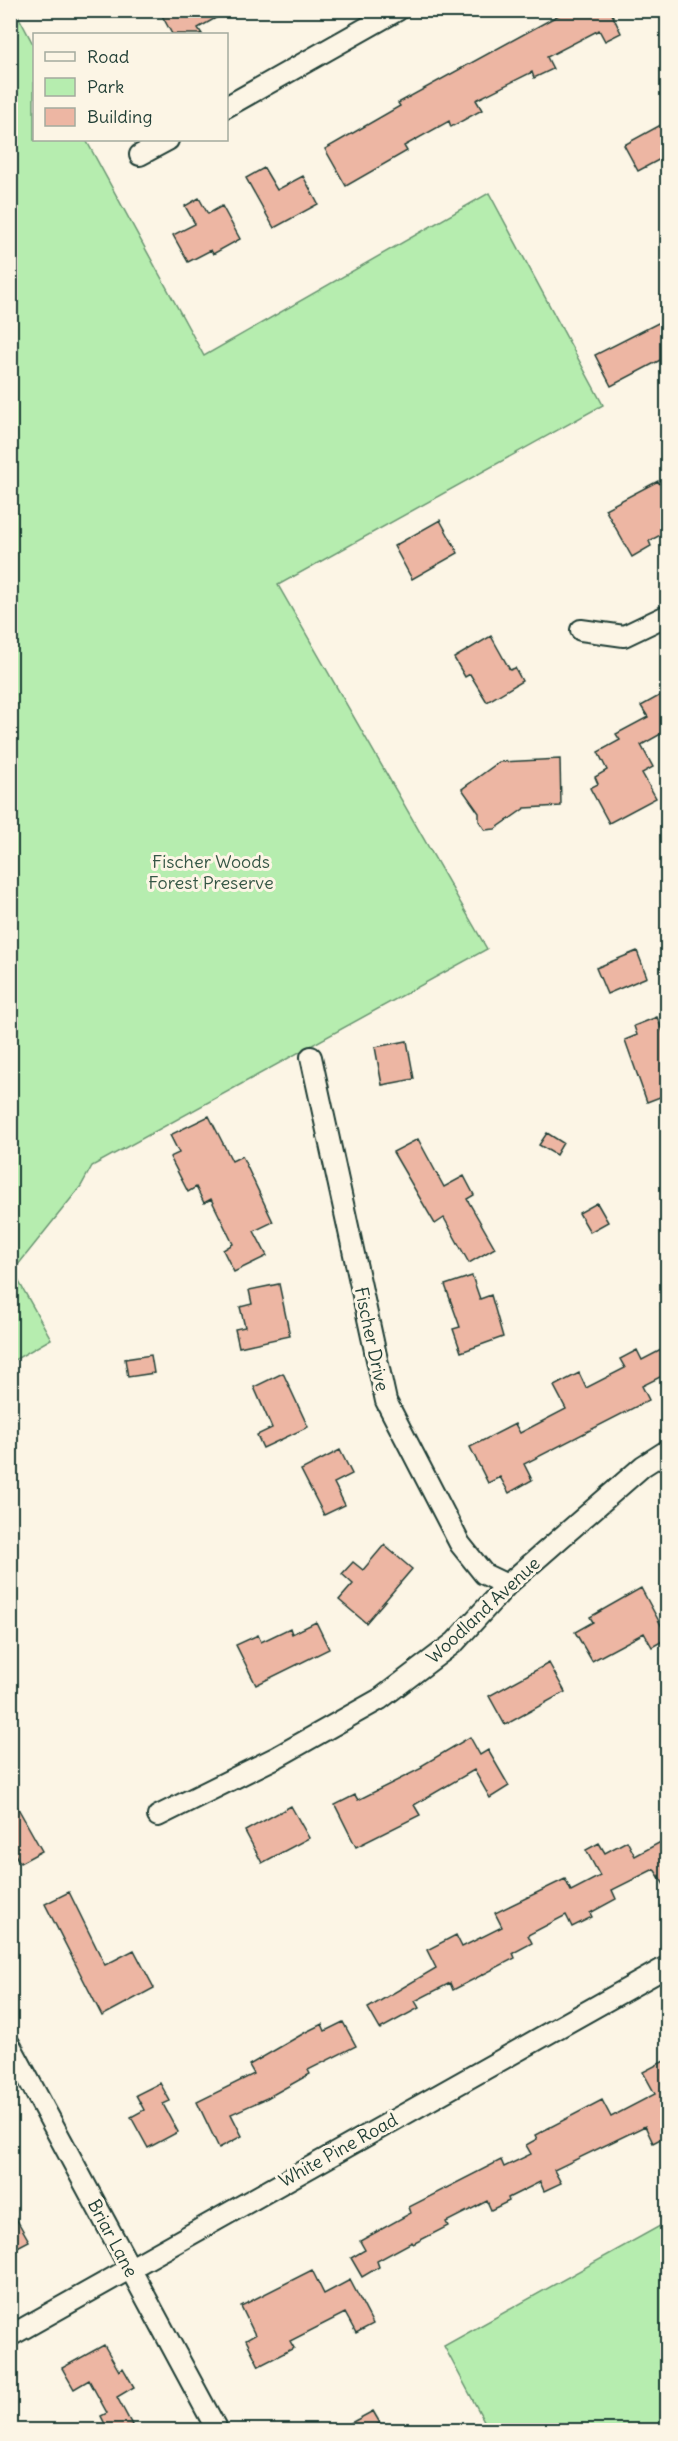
<svg xmlns="http://www.w3.org/2000/svg" width="678" height="2441" font-family="Delius,sans-serif">
	<rect width="100%" height="100%" fill="#fcf5e5"/>
	<filter id="ink" filterUnits="userSpaceOnUse"><feTurbulence type="fractalNoise" baseFrequency=".0167" numOctaves="2"/><feDisplacementMap in="SourceGraphic" scale="12" xChannelSelector="R" yChannelSelector="G"/><feConvolveMatrix kernelMatrix="1 2 1 2 8 2 1 2 1" color-interpolation-filters="sRGB"/></filter>
	<g filter="url(#ink)">
		<path fill="#b6edaf" stroke="#6a9572" stroke-width="1.5" d="M15,10L34,46V140H86L204,356L489,193L603,405L278,585L487,949L92,1166L81,1186L13,1271L51,1339L11,1362L10,11Z
			M667,2222V2430H489L444,2346Z"/>
		<path fill="#edb6a3" stroke="#1f3d34" stroke-width="1.5" d="M159,10H230L198,28L202,34H172Z
			M568,10H610L621,33L605,41L599,30L547,57L553,69L534,78L532,72L476,100L482,110L451,127L449,121L404,146L407,151L346,186L325,149L400,106L398,103Z
			M668,121V155L638,171L624,145Z
			M264,168L277,190L303,176L318,204L274,228L246,178Z
			M199,198L208,214L222,206L240,239L213,254L211,250L188,262L173,235L195,224L185,206Z
			M668,318V356L611,386L595,355Z
			M658,481L668,498V531L649,541L651,546L632,557L605,509Z
			M440,520L458,553L412,579L394,546Z
			M491,636L510,670L515,668L522,681L487,702L470,674L465,677L454,658Z
			M668,691V730L641,745L653,767L642,773L656,798L609,823L590,788L598,784L595,777L607,770L598,752L620,740L616,734L648,717L641,706Z
			M560,759L561,806L525,808L495,829L485,830L479,821V813L462,789L499,762Z
			M637,951L647,977L607,994L596,968Z
			M657,1017L668,1044V1094L647,1102L625,1040L637,1035L634,1026Z
			M407,1041L414,1079L382,1085L375,1047Z
			M209,1116L232,1161L242,1156L273,1222L254,1231L267,1256L234,1272L223,1250L233,1244L211,1199L204,1203L196,1187L188,1192L170,1157L179,1153L170,1135Z
			M547,1133L563,1143L556,1155L539,1145Z
			M418,1139L444,1187L464,1176L474,1195L467,1199L495,1248L469,1263L444,1218L435,1224L393,1152Z
			M597,1203L608,1222L590,1232L579,1213Z
			M472,1276L480,1299L491,1295L503,1337L461,1352L453,1329L460,1327L445,1285Z
			M279,1284L290,1336L239,1347L235,1329L245,1327L240,1307L252,1304L249,1290Z
			M663,1349L668,1358V1373L642,1386L649,1400L524,1464L532,1480L509,1493L500,1477L488,1483L470,1447L515,1424L520,1433L566,1409L554,1386L579,1373L586,1388L625,1368L620,1359L637,1350L642,1360Z
			M151,1355L154,1373L128,1377L125,1359Z
			M283,1373L308,1427L263,1448L257,1435L272,1428L254,1387Z
			M340,1450L352,1474L334,1483L345,1505L324,1515L301,1470Z
			M384,1545L412,1569L366,1623L339,1600L353,1584L342,1574L353,1562L363,1570Z
			M641,1588L668,1638L652,1647L644,1633L592,1661L575,1632L593,1622L590,1617Z
			M316,1622L329,1649L256,1685L236,1645L258,1635L261,1642L290,1628L292,1634Z
			M549,1663L565,1692L505,1725L489,1696Z
			M470,1737L480,1755L488,1750L509,1786L490,1798L474,1770L414,1805L420,1815L356,1847L335,1805L355,1795L358,1800L422,1768L421,1766Z
			M10,1794L42,1851L20,1863L10,1846Z
			M291,1806L309,1838L262,1863L245,1831Z
			M668,1838V1891L654,1869L612,1890L616,1899L590,1913L592,1917L572,1927L566,1915L528,1935L532,1943L513,1953L515,1958L453,1990L450,1983L415,2001L419,2008L380,2029L368,2008L436,1968L427,1950L456,1935L462,1947L502,1927L495,1913L565,1879L571,1891L600,1876L586,1850L599,1843L605,1853L627,1841L635,1856Z
			M69,1892L105,1965L134,1950L154,1988L102,2016L45,1904Z
			M343,2022L356,2046L308,2070L310,2074L267,2098L231,2114L242,2136L219,2148L197,2102L254,2074L249,2065L306,2032L322,2024L325,2031Z
			M668,2059V2135L653,2143L645,2126L554,2170L561,2183L544,2191L540,2182L508,2198L509,2201L491,2210L487,2201L446,2222L448,2226L413,2244L412,2242L377,2261L379,2267L362,2277L351,2258L365,2250L360,2241L411,2213L409,2207L501,2160L504,2167L531,2154L526,2145L537,2139L535,2135L602,2100L611,2117L655,2094L643,2072Z
			M160,2083L170,2101L163,2104L178,2132L148,2148L131,2117L144,2110L136,2095Z
			M10,2208L29,2241L10,2251Z
			M312,2270L324,2294L350,2280L373,2324L356,2333L345,2313L290,2341L294,2348L259,2366L246,2340L255,2335L241,2306Z
			M104,2345L119,2371L123,2368L134,2387L117,2397L132,2425L121,2430H108L101,2416L107,2413L89,2380L74,2389L62,2368Z
			M373,2411L380,2423L367,2430H338Z"/>
		<g fill="none" stroke-linecap="round" stroke-linejoin="round">
			<g stroke="#1f3d34" stroke-width="24">
				<path id="street" d="M226,107L398,10
					M140,155L168,140
					M581,630L624,636L668,615
					M311,1057L386,1401L460,1544L484,1574L507,1585
					M158,1816L277,1757L380,1699L455,1642L507,1585L643,1466L668,1450
					M10,2045L217,2430
					M10,2336L668,1966"/>
			</g>
			<use href="#street" stroke="#fcf5e5" stroke-width="20"/>
		</g>
	</g>
	<g text-anchor="middle" dominant-baseline="central" stroke-width="6" stroke-linejoin="round" paint-order="stroke">
		<g font-size="18" fill="#365746" stroke="#fcf5e5">
			<text x="211" y="861">Fischer Woods<tspan x="211" dy="21">Forest Preserve</tspan></text>
		</g>
		<g font-size="18" fill="#1f3d34" stroke="#fcf5e5">
			<text transform="translate(372 1339) rotate(78)">Fischer Drive</text>
			<text transform="translate(483 1610) rotate(-43)">Woodland Avenue</text>
			<text transform="translate(338 2150) rotate(-29)">White Pine Road</text>
			<text transform="translate(113 2238) rotate(62)">Briar Lane</text>
		</g>
	</g>
	<rect width="678" height="2441" fill="none" stroke="#fcf5e5" stroke-width="36"/>
	<rect x="18" y="18" width="642" height="2405" fill="none" stroke="#1f3d34" stroke-width="2" filter="url(#ink)"/>
	<rect x="33" y="33" width="195" height="108" fill="#fcf5e5" stroke="#a4ab9e" stroke-width="1.5"/>
	<rect x="45" y="52" width="30" height="9" fill="#fcf5e5" stroke="#a4ab9e" stroke-width="1.5"/>
	<text x="87" y="63" font-size="18" fill="#1f3d34">Road</text>
	<rect x="45" y="78" width="30" height="18" fill="#b6edaf" stroke="#a4ab9e" stroke-width="1.5"/>
	<text x="87" y="93" font-size="18" fill="#1f3d34">Park</text>
	<rect x="45" y="108" width="30" height="18" fill="#edb6a3" stroke="#a4ab9e" stroke-width="1.5"/>
	<text x="87" y="123" font-size="18" fill="#1f3d34">Building</text>
</svg>
